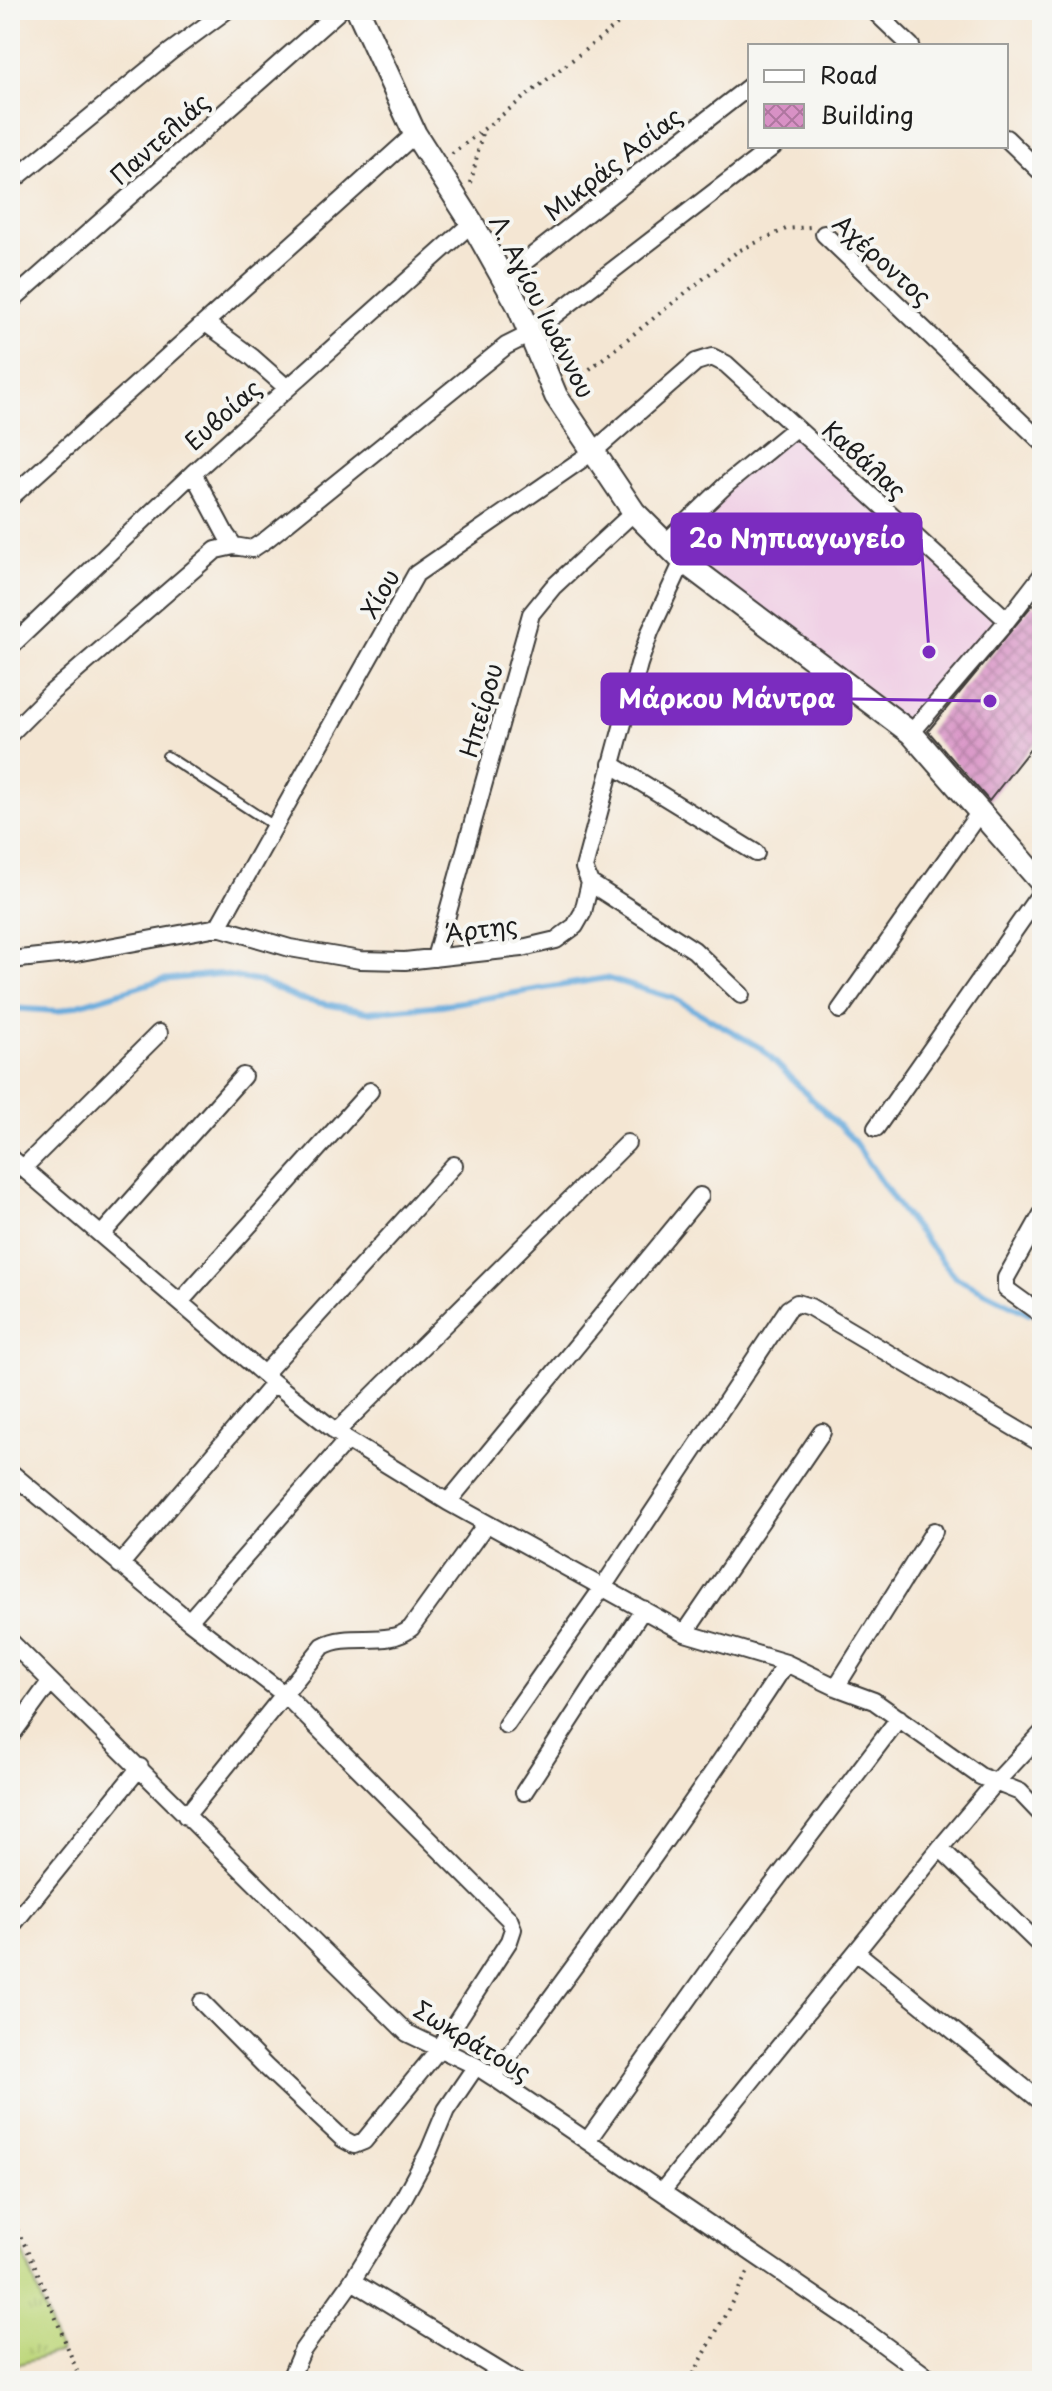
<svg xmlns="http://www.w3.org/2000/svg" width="1052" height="2391" font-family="'Playpen Sans',sans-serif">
	<defs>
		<pattern id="grass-tufts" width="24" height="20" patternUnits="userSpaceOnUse" patternTransform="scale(2)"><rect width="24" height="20" fill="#bed77b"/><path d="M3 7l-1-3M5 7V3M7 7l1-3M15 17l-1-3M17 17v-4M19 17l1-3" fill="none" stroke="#a3b86a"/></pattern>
		<pattern id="building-cross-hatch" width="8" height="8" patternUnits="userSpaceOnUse" patternTransform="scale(2)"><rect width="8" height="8" fill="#d891c5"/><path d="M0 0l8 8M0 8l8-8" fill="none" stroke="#ae769f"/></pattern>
	</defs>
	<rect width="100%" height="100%" fill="#f6f6f2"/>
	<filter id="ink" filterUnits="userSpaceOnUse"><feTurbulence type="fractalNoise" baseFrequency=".0125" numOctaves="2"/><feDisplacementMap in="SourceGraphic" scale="16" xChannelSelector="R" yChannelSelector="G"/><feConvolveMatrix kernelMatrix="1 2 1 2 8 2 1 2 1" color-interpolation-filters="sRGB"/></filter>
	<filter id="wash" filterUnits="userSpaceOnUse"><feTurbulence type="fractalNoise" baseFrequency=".006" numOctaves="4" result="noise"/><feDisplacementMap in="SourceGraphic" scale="32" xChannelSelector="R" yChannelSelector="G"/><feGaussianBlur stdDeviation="1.8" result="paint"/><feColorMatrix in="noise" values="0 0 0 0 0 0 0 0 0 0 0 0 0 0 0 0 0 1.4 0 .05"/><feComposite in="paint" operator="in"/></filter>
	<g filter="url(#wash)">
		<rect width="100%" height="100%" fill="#f4e6d3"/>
		<path fill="#f0d0e5" d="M795,428L1007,620L911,733L664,544Z"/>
		<path fill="url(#grass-tufts)" stroke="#6d7a4c" stroke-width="2" d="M10,2239L19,2240L60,2352L10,2367Z"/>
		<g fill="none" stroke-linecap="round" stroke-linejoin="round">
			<path stroke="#67aadc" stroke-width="6" d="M10,1008L58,1011L161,980L218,974L261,982L299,999L367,1012L442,1005L606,978L673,998L761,1048L853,1140L901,1210L955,1277L1029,1314"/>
		</g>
		<g id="blocks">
			<path fill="url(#building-cross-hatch)" d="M1033,604L1042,612V734L989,801L928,731Z"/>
		</g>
	</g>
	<g filter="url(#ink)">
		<use href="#blocks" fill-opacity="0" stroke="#3c3a37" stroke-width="2"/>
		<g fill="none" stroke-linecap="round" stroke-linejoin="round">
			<g stroke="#3c3a37" stroke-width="12">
				<path id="lane" d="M167,756L276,827"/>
			</g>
			<g stroke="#3c3a37" stroke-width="20">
				<path id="street" d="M873,10L911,46
					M1006,138L1042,173
					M10,183L170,52L227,10
					M824,234L1042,442
					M504,278L750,86
					M10,302L340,10
					M207,324L252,357L287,388
					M193,473L226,535L234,546
					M10,498L415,134
					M664,544L728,483L795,428
					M10,647L193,473L472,223
					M911,733L1001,628L1042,575
					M10,734L52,692L216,550L234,546L252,549L267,539L506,346L530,334L774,146
					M611,764L756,853
					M590,883L694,950L741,995
					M218,927L416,574L594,451L696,362L712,357L726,364L1007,620
					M435,958L531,614L553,587L634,512
					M10,960L76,953L218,927L290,948L360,960L405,961L522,948L556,940L575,926L583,912L590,883L584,868L639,664L650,632L683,561
					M840,1010L979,813
					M876,1128L1042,891
					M10,1157L274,1383L347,1440L448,1502L685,1633L786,1663L836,1687L874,1701L980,1776L1020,1792L1042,1815
					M24,1167L159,1033
					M1042,1214L1006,1278V1289L1042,1315
					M102,1234L243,1076
					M180,1302L370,1091
					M264,1374L454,1165
					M336,1432L627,1143
					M10,1472L189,1621L285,1695L509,1919L513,1929L509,1941L439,2049L364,2141L354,2145L343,2139L266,2067L202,2002
					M448,1502L700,1196
					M120,1565L274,1383
					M189,1621L347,1440
					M685,1633L822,1432
					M10,1641L407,2033L476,2066L493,2077L849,2319L933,2381
					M836,1687L934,1531
					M506,1725L603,1587L788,1309L797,1303L810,1307L1042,1444
					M10,1737L50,1682
					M524,1792L643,1609
					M186,1816L323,1646C350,1631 388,1648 411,1628L486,1524
					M940,1848L1042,1947
					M10,1928L140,1767
					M856,1952L1042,2102
					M493,2077C593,1941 694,1805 786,1663
					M588,2140L727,1945L899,1718
					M663,2190L940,1848L996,1782L1042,1733
					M352,2281L516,2381
					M289,2381L302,2351L352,2281L403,2199L429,2151L446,2110L476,2066"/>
			</g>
			<g stroke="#3c3a37" stroke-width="26">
				<path id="secondary" d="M358,10L415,134L472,223L518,305L556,396L634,512L683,561L911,733L1042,883"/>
			</g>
			<path stroke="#3c3a37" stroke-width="4" stroke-dasharray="2 6" stroke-linecap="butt" d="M452,154L636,10
				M471,183L482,133
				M571,384L738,251L786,229L810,227
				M10,2215L35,2266L81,2381
				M690,2381L749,2270"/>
			<use href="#lane" stroke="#fff" stroke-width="8"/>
			<use href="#street" stroke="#fff" stroke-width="16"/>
			<use href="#secondary" stroke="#fff" stroke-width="22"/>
		</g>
	</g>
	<g text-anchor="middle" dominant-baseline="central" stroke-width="8" stroke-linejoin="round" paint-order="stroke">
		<g font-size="24" fill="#1c1c1c" stroke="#f6f6f2">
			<text transform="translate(159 138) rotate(-42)">Παντελιάς</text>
			<text transform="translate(612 163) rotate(-38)">Μικράς Ασίας</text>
			<text transform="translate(883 259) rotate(42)">Αχέροντος</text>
			<text transform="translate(543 306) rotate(63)">Λ. Αγίου Ιωάννου</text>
			<text transform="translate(222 414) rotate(-42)">Ευβοίας</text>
			<text transform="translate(865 459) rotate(42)">Καβάλας</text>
			<text transform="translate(379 593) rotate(-60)">Χίου</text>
			<text transform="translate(480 710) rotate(-74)">Ηπείρου</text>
			<text transform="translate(481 928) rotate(-7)">Άρτης</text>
			<text transform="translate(473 2040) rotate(31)">Σωκράτους</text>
		</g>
	</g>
	<path fill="none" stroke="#7b2cbf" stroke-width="3" d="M929 652L921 539M990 701L851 699"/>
	<g fill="#7b2cbf" stroke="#f6f6f2" stroke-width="3">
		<circle cx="929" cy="652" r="8"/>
		<circle cx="990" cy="701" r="8"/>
	</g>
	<g fill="#7b2cbf" stroke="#7b2cbf" stroke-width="3">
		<rect x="672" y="514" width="249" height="50" rx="8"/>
		<rect x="602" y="674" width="249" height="50" rx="8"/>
	</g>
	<g font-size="26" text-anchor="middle" font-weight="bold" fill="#fff">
		<text x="797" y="548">2ο Νηπιαγωγείο</text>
		<text x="727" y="708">Μάρκου Μάντρα</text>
	</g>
	<rect width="1052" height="2391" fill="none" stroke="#f6f6f2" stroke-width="40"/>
	<rect x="748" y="44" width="260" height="104" fill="#f6f6f2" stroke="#9f9f9c" stroke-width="2"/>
	<rect x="764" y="70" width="40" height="12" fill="#ffffff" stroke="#9f9f9c" stroke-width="2"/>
	<text x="820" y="84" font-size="24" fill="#1c1c1c">Road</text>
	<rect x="764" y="104" width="40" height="24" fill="url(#building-cross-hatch)" stroke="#9f9f9c" stroke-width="2"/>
	<text x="820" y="124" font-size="24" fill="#1c1c1c">Building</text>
</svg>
